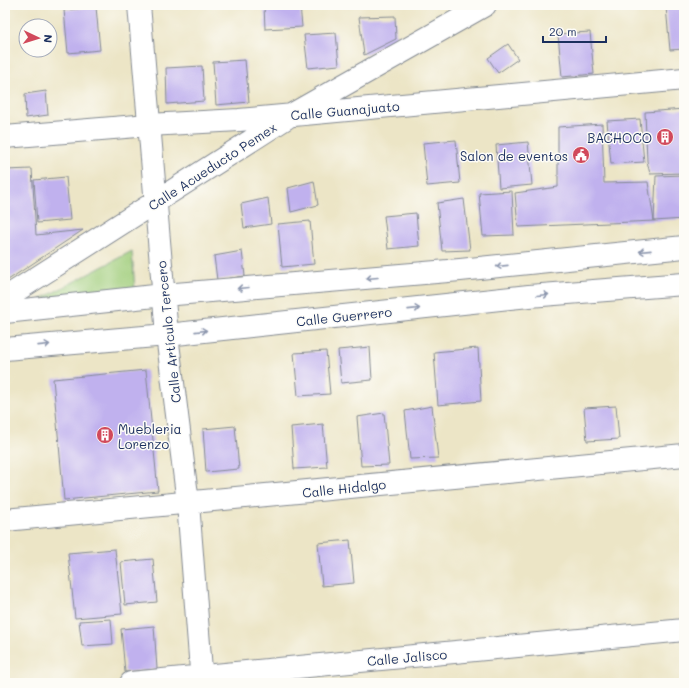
<svg xmlns="http://www.w3.org/2000/svg" width="689" height="688" font-family="Mali,sans-serif">
	<rect width="100%" height="100%" fill="#fdfcf7"/>
	<filter id="ink" filterUnits="userSpaceOnUse"><feTurbulence type="fractalNoise" baseFrequency=".025" numOctaves="2"/><feDisplacementMap in="SourceGraphic" scale="8" xChannelSelector="R" yChannelSelector="G"/><feConvolveMatrix kernelMatrix="1 2 1 2 8 2 1 2 1" color-interpolation-filters="sRGB"/></filter>
	<filter id="wash" filterUnits="userSpaceOnUse"><feTurbulence type="fractalNoise" baseFrequency=".012" numOctaves="4" result="noise"/><feDisplacementMap in="SourceGraphic" scale="16" xChannelSelector="R" yChannelSelector="G"/><feGaussianBlur stdDeviation="0.9" result="paint"/><feColorMatrix in="noise" values="0 0 0 0 0 0 0 0 0 0 0 0 0 0 0 0 0 1.4 0 .05"/><feComposite in="paint" operator="in"/></filter>
	<g filter="url(#wash)">
		<rect width="100%" height="100%" fill="#ece5c6"/>
		<path fill="#a0cd7b" stroke="#5e7e6c" d="M132,251L135,289L41,299Z"/>
		<g id="blocks">
			<path fill="#c0b1ee" d="M264,5H300L302,27L265,29Z
				M684,6V49L670,50L666,7Z
				M96,7L100,50L68,53L64,10Z
				M395,16L396,39L364,55L359,17Z
				M590,32L594,74L562,77L558,34Z
				M336,33L339,65L308,68L304,35Z
				M508,44L518,59L498,73L488,58Z
				M245,60L249,102L216,105L213,62Z
				M202,66L204,101L167,104L166,68Z
				M46,91L48,115L26,118L25,94Z
				M684,109V173L650,174L647,161L645,112Z
				M640,119L644,162L611,164L607,121Z
				M602,124L604,183L648,182L654,221L518,227L515,193L558,187V127Z
				M456,140L460,183L427,186L423,143Z
				M528,142L532,185L499,188L496,145Z
				M32,169L36,235L83,230L5,282V170Z
				M684,175V219L654,221L656,176Z
				M66,177L70,220L37,223L34,180Z
				M314,181L318,205L291,212L288,188Z
				M512,191L514,235L483,236L479,193Z
				M268,198L271,224L244,228L241,204Z
				M464,199L470,250L442,251L437,203Z
				M416,213L419,246L388,249L384,216Z
				M310,221L314,264L282,267L278,224Z
				M242,251L245,276L217,280L214,256Z
				M370,347L372,380L341,383L338,350Z
				M478,348L481,401L438,405L434,352Z
				M326,351L330,394L298,396L294,353Z
				M146,370L158,491L64,500L53,379Z
				M432,406L438,458L410,459L405,411Z
				M616,406L619,439L587,441L584,408Z
				M384,413L389,465L361,466L357,417Z
				M323,424L327,467L294,469L291,427Z
				M235,426L239,469L206,472L203,429Z
				M350,540L354,583L322,586L318,543Z
				M115,549L122,614L75,618L68,553Z
				M153,559L157,602L125,605L121,562Z
				M111,619L113,644L82,646L79,621Z
				M154,626L157,669L125,672L121,629Z"/>
		</g>
	</g>
	<g filter="url(#ink)">
		<use href="#blocks" fill-opacity="0" stroke="#848a92" stroke-width="1"/>
		<g fill="none" stroke-linecap="round" stroke-linejoin="round">
			<g stroke="#848a92" stroke-width="24">
				<path id="street" d="M5,137L149,125L239,120L684,79
					M5,298L291,115L485,5
					M167,335L188,503L202,683
					M5,520L684,455
					M131,683L684,630"/>
			</g>
			<g stroke="#848a92" stroke-width="24">
				<path id="secondary" d="M139,5L167,335
					M5,312L164,295L460,270L684,247
					M5,349L167,335L529,296L684,284"/>
			</g>
			<use href="#street" stroke="#fff" stroke-width="22"/>
			<use href="#secondary" stroke="#fff" stroke-width="22"/>
		</g>
		<defs><path id="oneway-shaft" d="M-6 0H5M1.5-3L5.5 0L1.5 3" fill="none" stroke-width="1.6" stroke-linecap="round" stroke-linejoin="round"/></defs>
		<g stroke="#8d97ae">
			<use href="#oneway-shaft" transform="translate(645 251) rotate(174)"/>
			<use href="#oneway-shaft" transform="translate(502 266) rotate(174)"/>
			<use href="#oneway-shaft" transform="translate(372 278) rotate(175)"/>
			<use href="#oneway-shaft" transform="translate(243 288) rotate(175)"/>
			<use href="#oneway-shaft" transform="translate(543 295) rotate(-5)"/>
			<use href="#oneway-shaft" transform="translate(414 309) rotate(-6)"/>
			<use href="#oneway-shaft" transform="translate(201 331) rotate(-6)"/>
			<use href="#oneway-shaft" transform="translate(44 345) rotate(-6)"/>
		</g>
	</g>
	<defs>
		<g id="building-disc" transform="scale(0.9)"><circle r="9.5" fill="#d1495b" stroke="#fdfcf7"/><path d="M-4-6H4V6H1V3H-1V6H-4ZM-2.5-4.3h1.7v1.8h-1.7ZM.8-4.3h1.7v1.8H.8ZM-2.5-1h1.7V.8h-1.7ZM.8-1h1.7V.8H.8Z" fill="#fff"/></g>
		<g id="civic-disc" transform="scale(0.9)"><circle r="9.5" fill="#d1495b" stroke="#fdfcf7"/><path d="M-.6-6.5H3V-4.5H.6V-3L4-1V1h2V6H-6V1h2V-1L-.6-3ZM-1.2 2.5V6h2.4V2.5Z" fill="#fff"/></g>
	</defs>
	<g fill-rule="evenodd">
		<use href="#building-disc" x="665" y="137"/>
		<use href="#civic-disc" x="581" y="155"/>
		<use href="#building-disc" x="105" y="435"/>
	</g>
	<g text-anchor="middle" dominant-baseline="central" stroke-width="3" stroke-linejoin="round" paint-order="stroke">
		<g font-size="13" fill="#1b2f5e" stroke="#fdfcf7">
			<text transform="translate(345 110) rotate(-5)">Calle Guanajuato</text>
			<text transform="translate(212 166) rotate(-33)">Calle Acueducto Pemex</text>
			<text transform="translate(344 316) rotate(-6)">Calle Guerrero</text>
			<text transform="translate(168 332) rotate(-96)">Calle Artículo Tercero</text>
			<text transform="translate(344 488) rotate(-6)">Calle Hidalgo</text>
			<text transform="translate(407 657) rotate(-5)">Calle Jalisco</text>
		</g>
		<g font-size="13" fill="#1b2f5e" stroke="#fdfcf7" text-anchor="end">
			<text x="652" y="137">BACHOCO</text>
			<text x="568" y="155">Salon de eventos</text>
			<text x="118" y="428" text-anchor="start">Muebleria<tspan x="118" dy="15">Lorenzo</tspan></text>
		</g>
	</g>
	<rect width="689" height="688" fill="none" stroke="#fdfcf7" stroke-width="20"/>
	<g transform="translate(38 38) rotate(94)"><circle r="19" fill="#fdfcf7" stroke="#a3aaba"/>
	<path d="M0-3L7 15L0 10L-7 15Z" fill="#d1495b"/>
	<text y="-6" font-size="11" font-weight="bold" text-anchor="middle" fill="#1b2f5e">N</text>
	</g>
	<path d="M543 36v6h63v-6" fill="none" stroke="#1b2f5e" stroke-width="2"/>
	<text x="549" y="36" font-size="12" fill="#1b2f5e" stroke="#fdfcf7" stroke-width="3" paint-order="stroke">20 m</text>
</svg>
